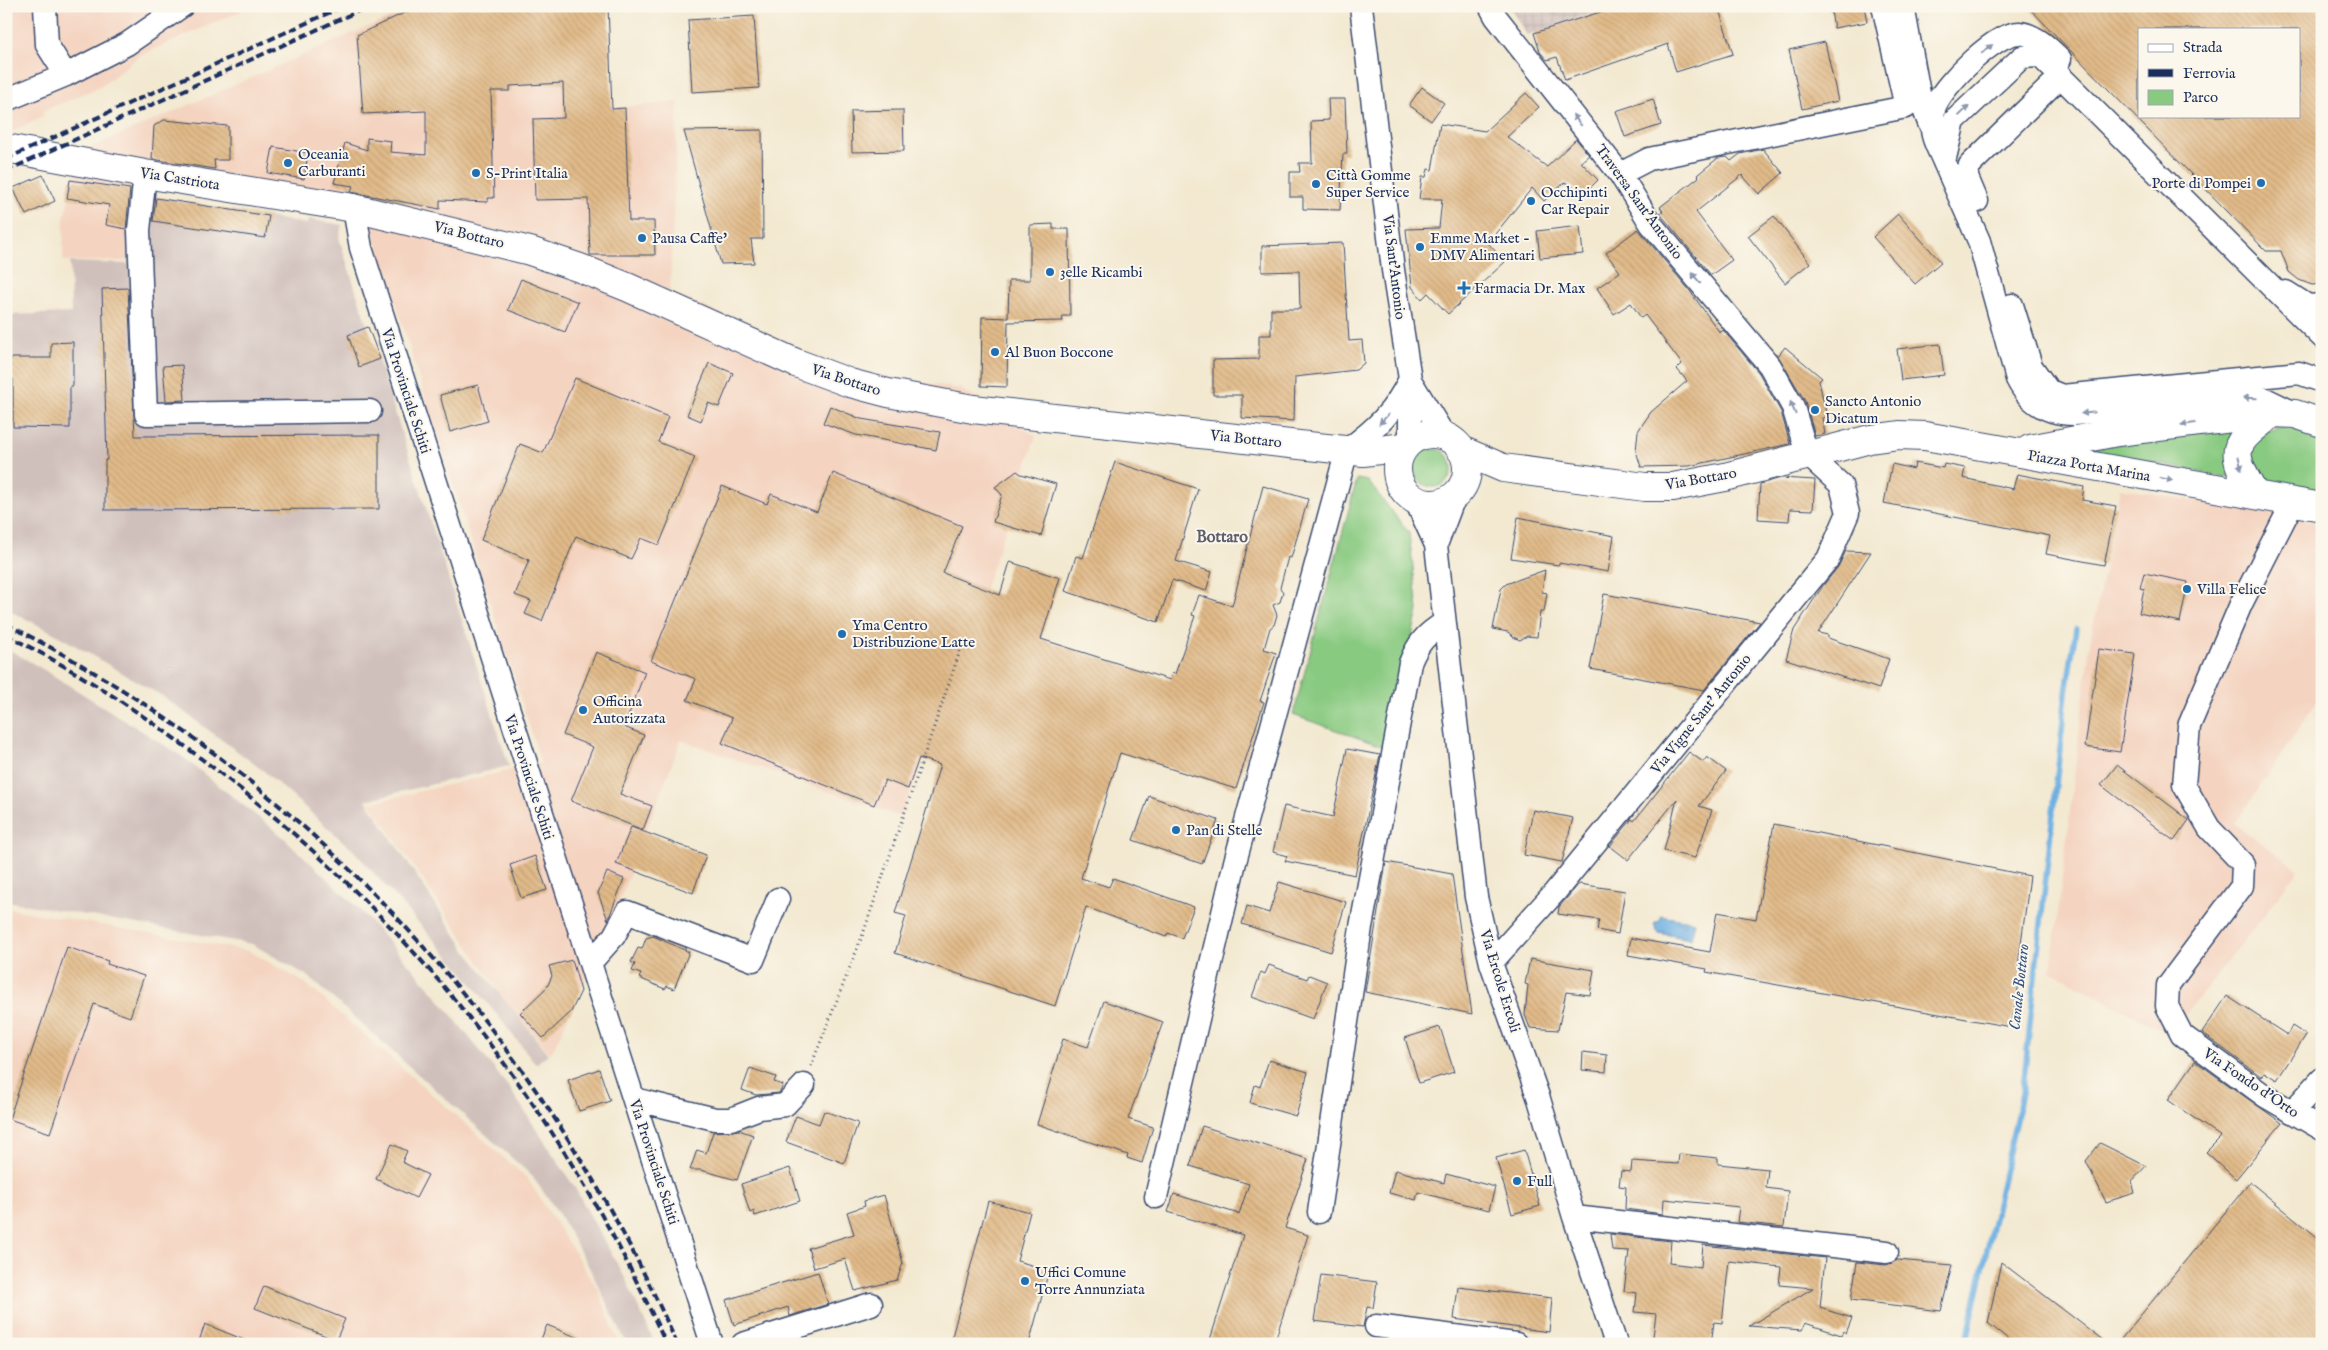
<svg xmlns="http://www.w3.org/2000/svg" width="2328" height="1350" font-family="'IM FELL English',serif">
	<defs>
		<pattern id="industrial-grid" width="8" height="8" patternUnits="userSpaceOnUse" patternTransform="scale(1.25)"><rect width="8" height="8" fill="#d0c0bc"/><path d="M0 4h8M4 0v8" fill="none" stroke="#b2a5a4"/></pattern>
		<pattern id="water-ripples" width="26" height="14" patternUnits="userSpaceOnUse" patternTransform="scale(1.25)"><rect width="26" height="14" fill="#6db0e2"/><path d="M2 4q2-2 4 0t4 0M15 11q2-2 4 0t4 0" fill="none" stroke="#5990ba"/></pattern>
		<pattern id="building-back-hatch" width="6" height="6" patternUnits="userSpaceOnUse" patternTransform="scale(1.25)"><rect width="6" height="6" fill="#e1ba88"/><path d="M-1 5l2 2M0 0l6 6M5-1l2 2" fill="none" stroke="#c0a078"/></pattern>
	</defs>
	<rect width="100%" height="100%" fill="#fbf7ec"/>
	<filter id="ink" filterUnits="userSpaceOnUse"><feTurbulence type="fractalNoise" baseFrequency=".02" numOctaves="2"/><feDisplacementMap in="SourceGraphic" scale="10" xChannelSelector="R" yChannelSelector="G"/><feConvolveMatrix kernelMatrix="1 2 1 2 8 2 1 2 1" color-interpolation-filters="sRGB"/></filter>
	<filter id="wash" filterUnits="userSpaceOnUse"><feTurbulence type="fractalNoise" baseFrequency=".0096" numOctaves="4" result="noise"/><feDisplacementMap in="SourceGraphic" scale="20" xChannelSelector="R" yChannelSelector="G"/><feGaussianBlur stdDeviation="1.12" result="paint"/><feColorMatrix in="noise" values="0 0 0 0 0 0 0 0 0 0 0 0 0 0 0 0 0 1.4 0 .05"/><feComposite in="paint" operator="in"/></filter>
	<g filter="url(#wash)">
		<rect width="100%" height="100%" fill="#f3e9d1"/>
		<path fill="#f4d3c0" d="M6,6H252L141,55L100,87L43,111V116L10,133H6Z
			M415,6H608L612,108L678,102L670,292L826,360L869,373L961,389L1036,436L998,552L901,817L681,740L609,928L551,1054L513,1011L370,803L541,763L370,222L133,183L126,261H63L64,217L81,152Z
			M2120,488L2322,523V694L2235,824L2299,870L2170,1035L2051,971L2090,643Z
			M6,908L249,951L305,983L527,1178L599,1291L619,1344H6Z"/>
		<path fill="url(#industrial-grid)" d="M1509,6H1614L1527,35Z"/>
		<path fill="#d0c0bc" d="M152,196L307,224L308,219L342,225L339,238L509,766L366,800L467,952L548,1054L536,1064L460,969L354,851L265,772L164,697L50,631L6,609V315L71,313L70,262L128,264L126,231L132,209Z
			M6,648L46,671L180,755L282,836L361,911L435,994L510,1089L575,1188L626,1280L655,1344H627L591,1271L559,1214L532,1176L308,976L252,944L6,901Z"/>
		<path fill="#89ca81" stroke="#527c70" d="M2241,424L2232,476L2223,477L2083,449Z
			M2280,428L2300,429L2322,436V493L2264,484L2248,463L2250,444L2265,431Z
			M1414 468a19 19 0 1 1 38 0a19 19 0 1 1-38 0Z
			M1357,479L1368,481L1409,533L1418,610L1387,748L1293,715Z"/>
		<path fill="url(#water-ripples)" stroke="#4470a0" d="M1661,916L1695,922L1691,939L1658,933L1654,924L1661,920Z"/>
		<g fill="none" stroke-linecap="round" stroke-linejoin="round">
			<path stroke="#6db0e2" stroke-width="5.5" d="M1966,1344L2023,1088L2066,693L2076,629"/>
		</g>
		<g id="blocks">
			<path fill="url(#building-back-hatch)" fill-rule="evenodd" d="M419,6H608L612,109L625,108L629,221H654L655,255H590L588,199L535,200L533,119L564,118L563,83L510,86V91H491L494,198H488V202L440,200V209L351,192L353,186L334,183L345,143L367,150V138L391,141L390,152L426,155V111L363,114L357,35Z
				M1619,6H1718L1733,54L1676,72L1668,44L1565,80L1557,57L1547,60L1540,52L1534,33Z
				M1830,6H1864L1867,22L1834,28Z
				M2027,6H2322V284L2312,285L2299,280L2289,272L2281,251H2266ZM2139,29H2299V116H2139Z
				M754,16L759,88L692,92L688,20Z
				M1825,42L1838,101L1802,109L1789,50Z
				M1422,87L1444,103L1431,121L1409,105Z
				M1526,93L1539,107L1507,137L1547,167L1576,139L1589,155L1581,162L1598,180L1584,194L1565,182L1544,201L1532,188L1488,243L1505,262L1448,314L1428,293L1422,299L1412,287L1406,229L1439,228L1442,199H1419L1422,177H1426L1428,169L1432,170L1440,124L1485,131Z
				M1328,99H1345L1347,154H1343L1340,210L1303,209V197H1290V172H1300L1299,163H1312L1311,121L1329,120Z
				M1653,99L1661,125L1625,137L1616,111Z
				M903,110L904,151L852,152L851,111Z
				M164,120L228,126V160H214L215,169L152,159L154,126Z
				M762,130L763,239H751L754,263L721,264L684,131Z
				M273,147L308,153L304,179L268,173Z
				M1763,149L1783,173L1759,194L1742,175L1696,212L1732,260L1711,275L1662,216L1660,213L1663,211L1660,207L1699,177L1697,175L1718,158L1727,157L1731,161L1740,154Z
				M43,175L55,201L26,215L13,188Z
				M70,180L130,189L126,229L106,225L109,205L67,198Z
				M156,198L269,216L265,238L153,221Z
				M1898,214L1941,262L1915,284L1873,237Z
				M1774,216L1810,263L1785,283L1748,236Z
				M1053,224V229H1069L1070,316H1062L1063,321L1008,322L1007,387L981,386L982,317L1008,318L1009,280H1030V225Z
				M1580,226L1583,254L1540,258L1537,231Z
				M1638,229L1690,291L1720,333L1723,330L1759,373L1781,412L1790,444L1689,466L1641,467L1636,451L1638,431L1651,412L1687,381L1677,369L1682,364L1645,315L1641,318L1631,303L1614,314L1597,288L1620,272L1606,253Z
				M1343,243L1349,341L1362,340L1364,363L1356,370L1295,377L1294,421L1242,418V395H1213V360L1259,359V335H1271V309H1300L1299,271L1262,272V246Z
				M521,279L578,302L565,332L508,310Z
				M128,288L135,436L379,435V509L105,510V460H107L102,289Z
				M368,327L380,359L359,367L348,335Z
				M73,342V386H70V428L13,427V379H10V358H51V343Z
				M1940,344L1944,375L1901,380L1897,349Z
				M1785,347L1822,378L1819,381L1827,417L1822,418L1825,434L1815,436L1805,401L1778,356Z
				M709,363L733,373L719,407L708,403L701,421L687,415Z
				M182,365L185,400L166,401L163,366Z
				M575,378L668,417L658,442L695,457L659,545L641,538L631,559L576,536L542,621L525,614L531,601L515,595L529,560L481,540L520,444L543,453Z
				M478,385L488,421L450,432L440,395Z
				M830,406L861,419L940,432L936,450L856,435L823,423Z
				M1115,462L1198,489L1176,561L1212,572L1206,591L1172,580L1158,622L1065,591L1076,556L1083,558Z
				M1915,463L1943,468L1944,464L1965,468L1963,478L2013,489L2017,474L2084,487L2082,500L2116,506L2104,565L2046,554L2050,536L1884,503L1892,464L1914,469Z
				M1017,471L1021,474L1056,484L1041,536L993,522L1002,495L995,487Z
				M833,473L962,526L943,573L1000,595L1010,562L1060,578L1041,639L1170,680L1172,673L1175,674L1195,616L1192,615L1199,595L1232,606L1263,486L1308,499L1291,558L1288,557L1280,588L1283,592L1280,602L1273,605L1277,615L1274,625L1270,628L1264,649L1276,653L1260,701L1264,702L1236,789L1120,753L1081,878L1109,887L1113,878L1194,907L1182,938L1168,933L1166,937L1086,907L1055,1006L895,953L906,916L895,913L940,765L919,758L908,789L885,780L874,805L722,743L732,718L687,700L696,679L651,661L722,486L767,504L771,494L817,512Z
				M1781,478L1815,480L1813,510L1790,509L1789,521L1758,519L1760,484Z
				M1518,517L1614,536L1608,572L1559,563L1558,565L1511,558Z
				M1846,551L1871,552L1818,633L1828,635V638L1889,659L1879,689L1786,659L1794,630L1822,587L1838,567Z
				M1545,570L1542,592L1547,593L1544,612H1540L1537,637L1527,636L1520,640L1513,637L1508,632L1493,629L1501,589L1506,584Z
				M2144,573L2188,582L2180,622L2139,613L2144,589L2140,588Z
				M1604,594L1760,622L1704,690L1590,669Z
				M2099,649L2135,654L2120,752L2085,747Z
				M596,652L645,672L624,727L644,735L620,794L652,806L643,830L571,801L593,747L563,735Z
				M1347,749L1380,755L1355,875L1285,861L1287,856L1273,852L1284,806L1333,817Z
				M1689,752L1703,762L1707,757L1726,771L1699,806L1712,810L1695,858L1664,851L1677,799L1628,860L1610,846L1632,819L1634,821Z
				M2117,765L2189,820L2174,841L2101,785Z
				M1149,796L1218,820L1202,864L1133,840Z
				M1533,810L1573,818L1562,862L1524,855Z
				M1774,824L2030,876L2018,966L2022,967L2011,1027L1706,972L1707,969L1628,955L1631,938L1710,952L1717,912L1756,919Z
				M631,827L706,855L693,893L616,864Z
				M535,856L547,890L521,898L510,865Z
				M1386,862L1452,874L1472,1014L1365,992Z
				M607,872L624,879L608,920L598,893Z
				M1279,882L1346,902L1331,952L1242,924L1247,906L1269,913Z
				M1579,884L1625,891L1618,934L1597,930L1599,920L1558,914L1559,907Z
				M653,936L689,952L674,989L667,986L665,989L639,978L641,974L632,971L635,964L631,962L638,948L642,949L646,938Z
				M67,947L108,961L107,964L144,976L130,1017L94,1004L50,1133L9,1119Z
				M1530,959L1594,970L1590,995L1566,992L1558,1030L1530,1028L1525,1015L1528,985L1525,984Z
				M572,960L581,991L571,1012L543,1038L520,1013L547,987L552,976L549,966Z
				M1269,965L1307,979L1309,975L1327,982L1313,1019L1252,997L1261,972L1265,974Z
				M2227,996L2287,1035L2292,1026L2306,1035L2277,1080L2264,1072L2262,1077L2202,1033Z
				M1104,1001L1163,1022L1128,1119L1153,1127L1142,1163L1127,1158L1128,1155L1037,1124L1063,1039L1088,1047Z
				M1440,1027L1454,1072L1419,1083L1405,1038Z
				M1583,1052L1607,1055L1606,1072L1582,1070Z
				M1269,1060L1308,1072L1296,1116L1250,1103L1255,1085L1260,1087Z
				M2195,1061L2282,1123L2236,1179L2206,1152L2221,1137L2168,1100Z
				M750,1068L776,1077L774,1082L783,1085L781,1090L779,1093L756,1095L742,1090Z
				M599,1069L610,1101L579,1111L568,1080Z
				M824,1111L858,1123L844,1163L786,1142L796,1116L819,1124Z
				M1202,1126L1308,1159L1285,1228L1308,1235L1274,1344H1224L1210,1340L1243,1235L1168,1212L1174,1194L1239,1214L1249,1184L1190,1166Z
				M739,1130L753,1135L737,1180L701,1170H690L697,1150L706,1153L713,1132Z
				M2100,1143L2146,1166L2132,1181L2135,1193L2106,1202L2086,1161Z
				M392,1144L407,1151L402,1162L428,1175L416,1198L376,1179Z
				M1524,1150L1540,1206L1512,1214L1496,1158Z
				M1679,1154L1718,1158V1164L1768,1169L1766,1188L1788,1191L1784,1227L1737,1222L1739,1207L1664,1199L1663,1214L1625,1209L1626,1187L1619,1186L1621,1171L1631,1172L1632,1161L1678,1164Z
				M790,1168L800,1201L755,1216L754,1211L750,1213L741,1184Z
				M1395,1170L1444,1183L1446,1174L1495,1187L1489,1210L1418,1192L1416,1200L1389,1193Z
				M2250,1182L2322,1241V1344H2117Z
				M884,1195L903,1263L897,1280L855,1291L845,1259L814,1268L808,1248L854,1234L847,1212L865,1206L864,1201Z
				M988,1201L1030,1212L1017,1261L1049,1270L1029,1344H950Z
				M1610,1234L1671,1241L1669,1263L1701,1267L1703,1245L1825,1258L1820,1308L1852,1318L1846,1333L1843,1331L1841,1335L1805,1323L1802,1330L1749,1326L1813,1288L1779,1285L1781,1267L1729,1261L1722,1323L1714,1322L1711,1344H1652L1656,1314L1635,1312L1637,1293L1624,1291L1629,1251L1612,1250Z
				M1898,1260L1952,1265L1941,1311L1851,1300L1857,1262L1886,1265Z
				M2001,1262L2108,1344H2014L1988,1323Z
				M818,1272L828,1304L790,1316L788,1307L734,1325L726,1300Z
				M1321,1275L1377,1282L1373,1308L1367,1307L1363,1327L1314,1321Z
				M264,1286L345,1319L336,1340L255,1308Z
				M1458,1287L1552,1298L1549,1332L1454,1319Z
				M205,1324L252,1343L251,1344H198Z
				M547,1325L591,1343V1344H539Z"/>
		</g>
	</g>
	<g filter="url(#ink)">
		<use href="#blocks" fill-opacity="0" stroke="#3b4b6f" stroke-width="1"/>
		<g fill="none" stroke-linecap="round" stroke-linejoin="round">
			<g stroke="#3b4b6f" stroke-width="25">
				<path id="minor" d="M45,6L47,45L66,75
					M1361,6L1393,270L1410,379V442
					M1490,6L1496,17L1620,174L1651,224L1770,366L1793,407L1807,454L1841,485L1848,513L1828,559L1555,892L1491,963
					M1903,6L1920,99L1929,123
					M6,100L66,75L127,44L182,6
					M1944,162C1940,152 1931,137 1932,126C1933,120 1933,109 1936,104C1946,83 1995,33 2019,33C2035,34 2050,49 2060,59
					M145,174L139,230L146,414L370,411
					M1620,174L1649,159L1906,107L1883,6
					M1977,201L1966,175L1970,165L2061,76
					M354,208L361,248L712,1344
					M2286,292L2308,306L2322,305
					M2012,305L2031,366L2048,390L2062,396L2299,373L2322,381
					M1410,380L1445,437
					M2294,413L2263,398L2228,397L2074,414C2047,414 2029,403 2017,379L1979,241L1944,162L1954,121L2022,57L2040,56L2322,337
					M1415,499L1436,545L1476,897L1491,963L1539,1099L1574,1217L1616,1344
					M2293,502L2241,604L2189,726L2184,785L2209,828L2243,864L2242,886L2168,985L2167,1006L2182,1035L2265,1096L2322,1129
					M1436,545L1455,495
					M590,963L614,936L627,912L753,960L778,899
					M634,1099L715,1119H731L759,1108L785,1105L804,1085
					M2292,1112L2322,1079
					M1156,1197L1235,862L1347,450C1376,429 1394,412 1410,379
					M1319,1212L1361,927L1410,663C1418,643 1426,634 1444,623
					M1574,1217L1887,1252
					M1376,1326L1516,1344
					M743,1344L871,1304"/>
			</g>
			<g stroke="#3b4b6f" stroke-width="30">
				<path id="major" d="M6,148L145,174L354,208L530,251L580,268L627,287L796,363L850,383L888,393L973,409L1363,452L1405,447
					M1397 469a35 35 0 1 1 70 0a35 35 0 1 1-70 0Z
					M2030,449L2117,432L2273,413L2295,414L2322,423
					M1461,450L1503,468L1645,487H1673L1725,477L1870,439L1899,435L1925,436L2322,507
					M2255,495C2228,449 2231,445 2273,413"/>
			</g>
			<path stroke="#3b4b6f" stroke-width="3" stroke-dasharray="1 4" stroke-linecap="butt" d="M811,1066L863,934L963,642"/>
			<use href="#minor" stroke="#fff" stroke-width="22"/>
			<use href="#major" stroke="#fff" stroke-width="28"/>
			<path stroke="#1b2f5e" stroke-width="4" stroke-dasharray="8 4" stroke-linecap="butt" d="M6,159L344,6
				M6,171L369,6
				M6,624C308,776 542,1036 677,1344
				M6,635C75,669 142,713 203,760C409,915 561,1108 666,1344"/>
		</g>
		<defs><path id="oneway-solid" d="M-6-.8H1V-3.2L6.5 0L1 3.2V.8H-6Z" transform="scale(1.25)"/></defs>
		<g fill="#8d97ae">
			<use href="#oneway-solid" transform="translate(1987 49) rotate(-39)"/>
			<use href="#oneway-solid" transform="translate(1964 111) rotate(-44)"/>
			<use href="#oneway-solid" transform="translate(1577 120) rotate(-128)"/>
			<use href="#oneway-solid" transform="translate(1696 278) rotate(-130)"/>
			<use href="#oneway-solid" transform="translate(2250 398) rotate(-179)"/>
			<use href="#oneway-solid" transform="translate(1793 408) rotate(-112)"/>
			<use href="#oneway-solid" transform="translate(2088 413) rotate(174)"/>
			<use href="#oneway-solid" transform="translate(1384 419) rotate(133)"/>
			<use href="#oneway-solid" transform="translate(2188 424) rotate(173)"/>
			<use href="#oneway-solid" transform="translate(2240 463) rotate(77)"/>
			<use href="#oneway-solid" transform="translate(2166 479) rotate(10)"/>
		</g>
	</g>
	<g fill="#1f6fb2" stroke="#fbf7ec" stroke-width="2">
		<circle cx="288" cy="163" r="5"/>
		<circle cx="476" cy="173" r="5"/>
		<circle cx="2261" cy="183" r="5"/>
		<circle cx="1316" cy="184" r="5"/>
		<circle cx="1531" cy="201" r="5"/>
		<circle cx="642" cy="238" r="5"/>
		<circle cx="1420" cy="247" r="5"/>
		<circle cx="1050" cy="272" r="5"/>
		<path d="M1461.5 280.5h5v5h5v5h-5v5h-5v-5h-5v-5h5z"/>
		<circle cx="995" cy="352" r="5"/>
		<circle cx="1815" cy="410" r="5"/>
		<circle cx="2187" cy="589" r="5"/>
		<circle cx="842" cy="634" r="5"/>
		<circle cx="583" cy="710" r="5"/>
		<circle cx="1176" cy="830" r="5"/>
		<circle cx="1517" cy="1181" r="5"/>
		<circle cx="1025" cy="1281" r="5"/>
	</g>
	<g text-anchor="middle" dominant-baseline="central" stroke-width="4" stroke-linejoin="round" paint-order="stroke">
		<g font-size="15" fill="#1b2f5e" stroke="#fbf7ec" text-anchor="start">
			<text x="298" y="154">Oceania<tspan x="298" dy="17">Carburanti</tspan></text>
			<text x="486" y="173">S-Print Italia</text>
			<text x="1326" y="175">Città Gomme<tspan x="1326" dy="17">Super Service</tspan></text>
			<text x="2251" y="183" text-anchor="end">Porte di Pompei</text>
			<text x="1541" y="192">Occhipinti<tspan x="1541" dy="17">Car Repair</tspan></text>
			<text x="652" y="238">Pausa Caffe'</text>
			<text x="1430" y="238">Emme Market -<tspan x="1430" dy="17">DMV Alimentari</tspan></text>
			<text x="1060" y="272">3elle Ricambi</text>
			<text x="1474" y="288">Farmacia Dr. Max</text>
			<text x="1005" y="352">Al Buon Boccone</text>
			<text x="1825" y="401">Sancto Antonio<tspan x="1825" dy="17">Dicatum</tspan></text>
			<text x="2197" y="589">Villa Felice</text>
			<text x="852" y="625">Yma Centro<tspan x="852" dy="17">Distribuzione Latte</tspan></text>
			<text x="593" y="701">Officina<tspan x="593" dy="17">Autorizzata</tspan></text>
			<text x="1186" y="830">Pan di Stelle</text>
			<text x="1527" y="1181">Full</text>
			<text x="1035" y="1272">Uffici Comune<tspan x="1035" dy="17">Torre Annunziata</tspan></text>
		</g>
		<g font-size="15" fill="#1b2f5e" stroke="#fbf7ec">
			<text transform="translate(180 179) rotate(9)">Via Castriota</text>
			<text transform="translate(1639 202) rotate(54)">Traversa Sant'Antonio</text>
			<text transform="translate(469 235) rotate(14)">Via Bottaro</text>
			<text transform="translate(1394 267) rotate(83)">Via Sant'Antonio</text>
			<text transform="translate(846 380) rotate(18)">Via Bottaro</text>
			<text transform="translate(406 391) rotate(72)">Via Provinciale Schiti</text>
			<text transform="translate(1246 439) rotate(6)">Via Bottaro</text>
			<text transform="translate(2089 466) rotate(10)">Piazza Porta Marina</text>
			<text transform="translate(1701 479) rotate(-10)">Via Bottaro</text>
			<text transform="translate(1701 714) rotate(-51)">Via Vigne Sant' Antonio</text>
			<text transform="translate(529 777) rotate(72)">Via Provinciale Schiti</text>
			<text transform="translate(1500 981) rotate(73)">Via Ercole Ercoli</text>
			<text transform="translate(2251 1083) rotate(34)">Via Fondo d'Orto</text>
			<text transform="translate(654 1162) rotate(72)">Via Provinciale Schiti</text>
		</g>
		<g font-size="16" font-weight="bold" fill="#60606d" stroke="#fbf7ec">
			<text x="1222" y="538">Bottaro</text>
		</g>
		<g font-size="16" font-style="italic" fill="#345686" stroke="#fbf7ec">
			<text transform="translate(2020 987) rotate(-84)">Canale Bottaro</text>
		</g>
	</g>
	<rect width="2328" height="1350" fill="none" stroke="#fbf7ec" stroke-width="25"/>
	<rect x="2138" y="28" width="162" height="90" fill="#fbf7ec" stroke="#a1a7b3"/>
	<rect x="2148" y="44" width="25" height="8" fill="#ffffff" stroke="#a1a7b3"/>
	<text x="2183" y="52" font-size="15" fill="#1b2f5e">Strada</text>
	<rect x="2148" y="69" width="25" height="8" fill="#1b2f5e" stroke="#a1a7b3"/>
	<text x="2183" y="78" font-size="15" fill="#1b2f5e">Ferrovia</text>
	<rect x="2148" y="90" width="25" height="15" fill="#89ca81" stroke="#a1a7b3"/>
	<text x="2183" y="102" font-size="15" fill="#1b2f5e">Parco</text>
</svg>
